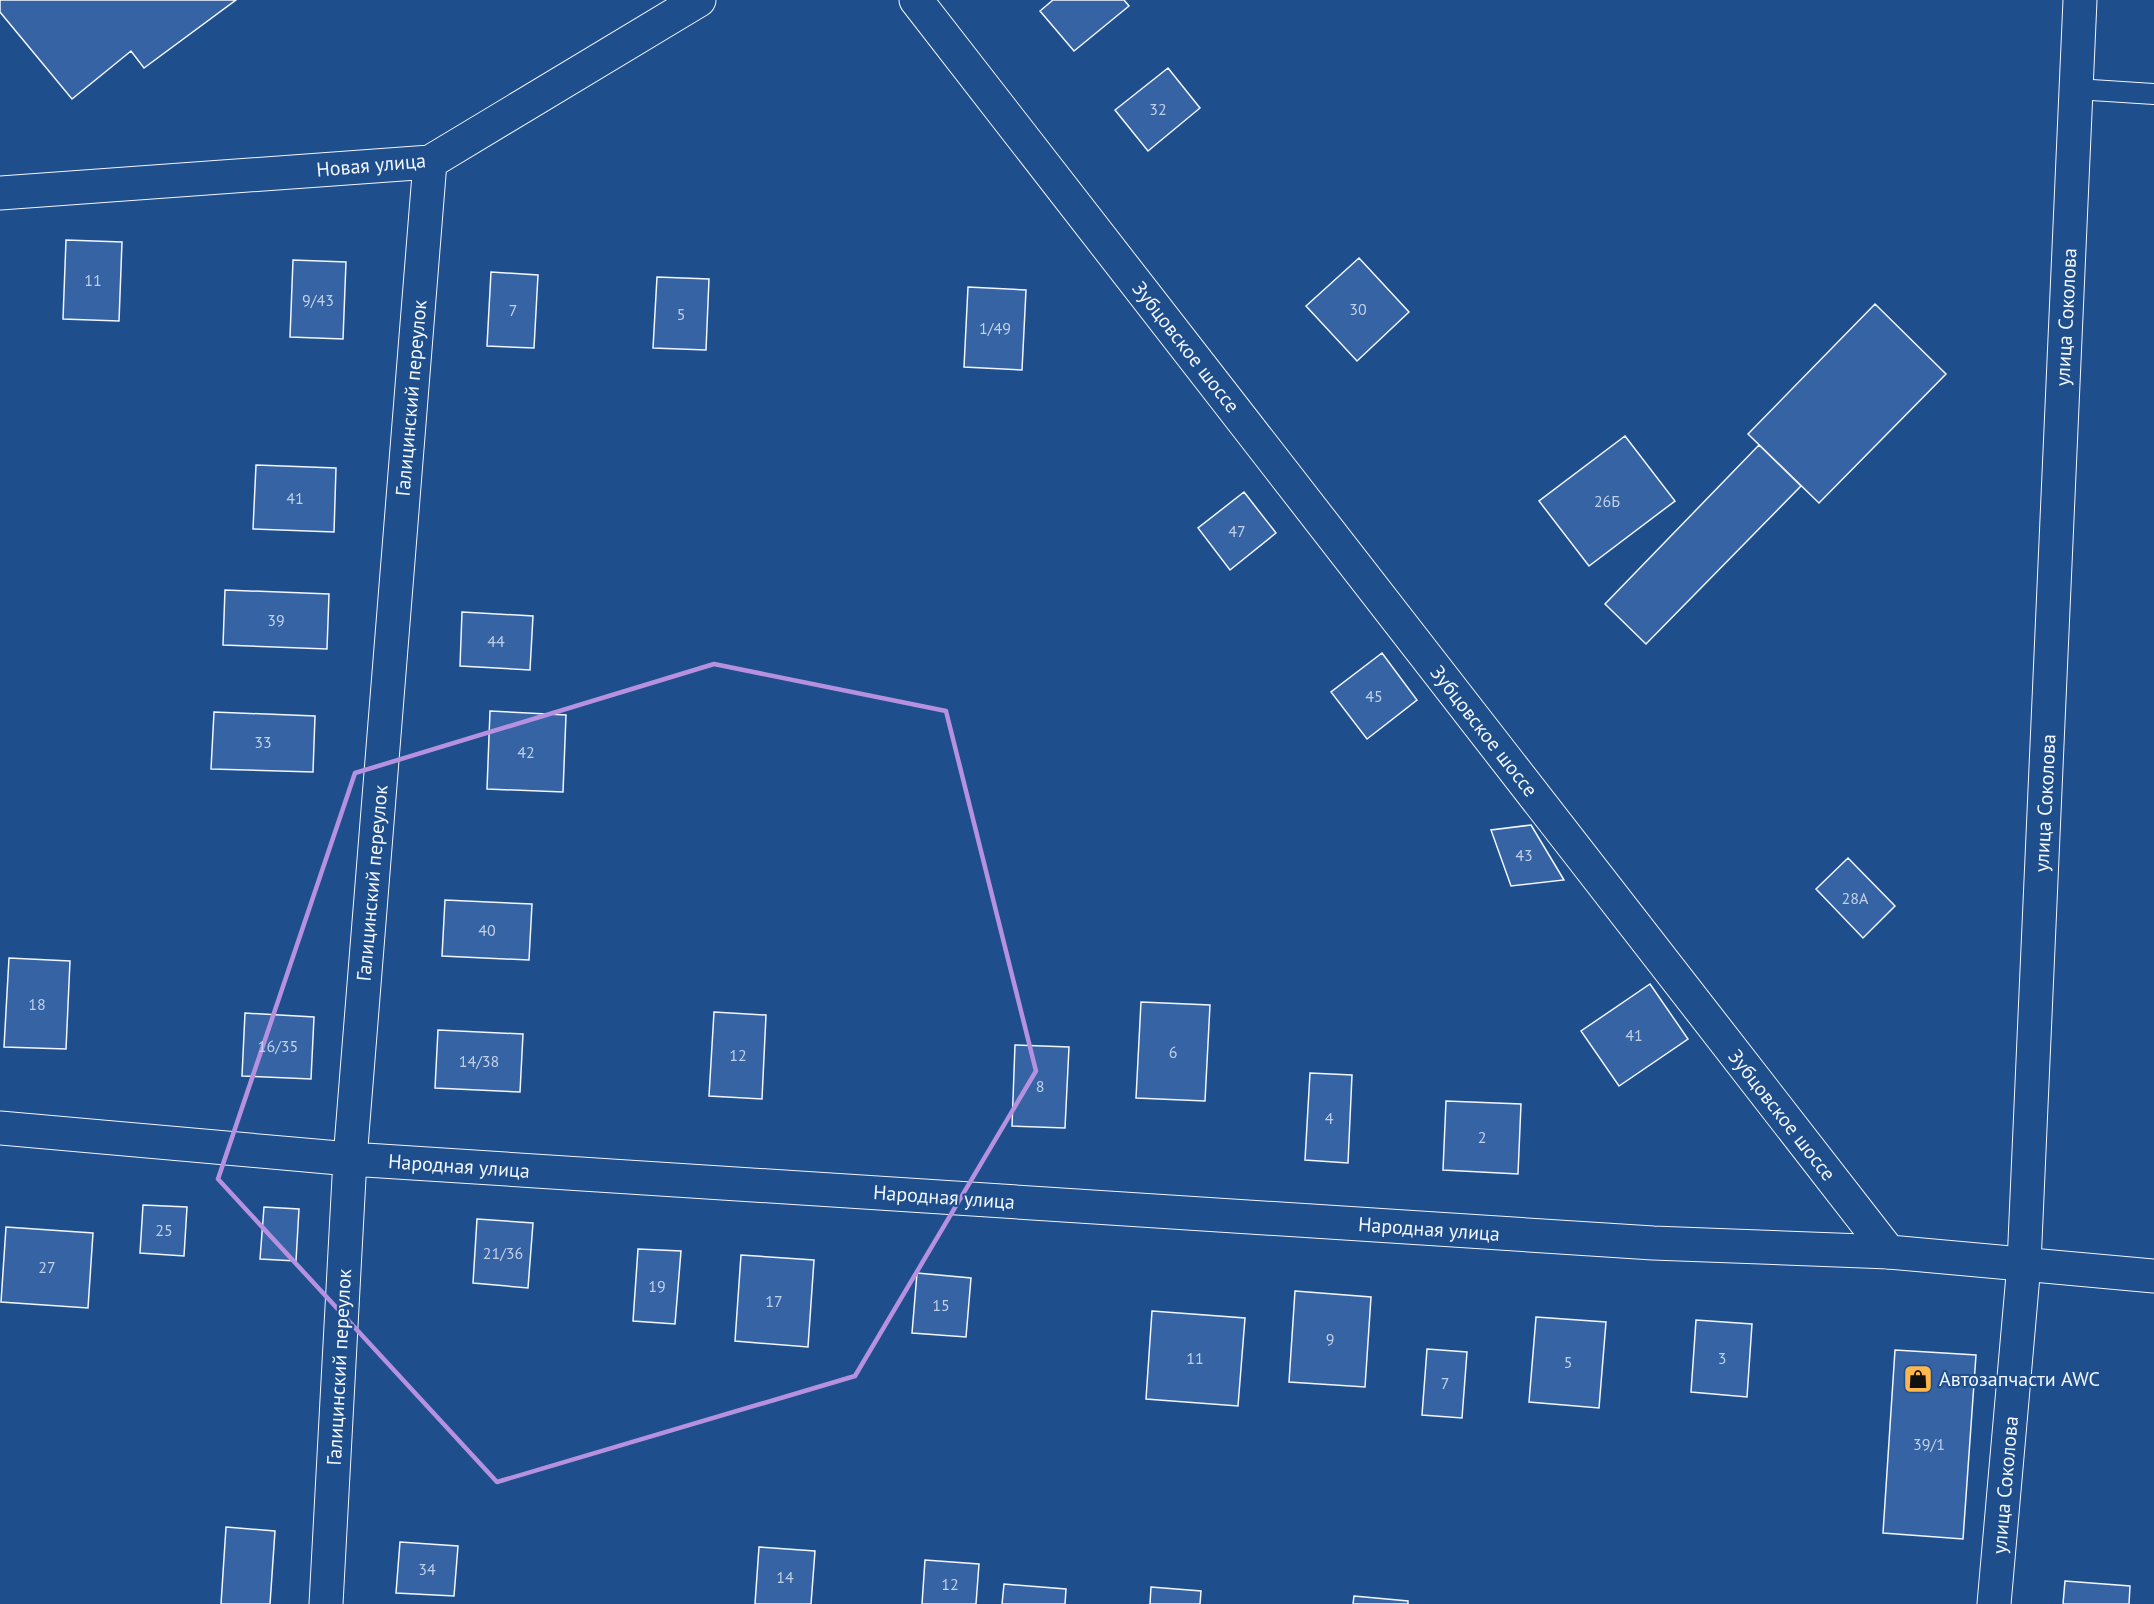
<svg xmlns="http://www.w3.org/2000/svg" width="2154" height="1604" font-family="'PT Sans',sans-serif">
	<rect width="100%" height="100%" fill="#1f4e8c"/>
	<path fill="#3563a3" stroke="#f2f6ff" stroke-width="1.5" d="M0,0H236L144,68L131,51L72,99L0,12Z
		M1053,0H1124L1129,6L1074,51L1040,11Z
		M1168,68L1200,108L1148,151L1115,110Z
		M66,240L122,242L119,321L63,319Z
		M1359,258L1409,312L1357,361L1306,306Z
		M293,260L346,262L343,339L290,337Z
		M491,272L538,275L534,348L487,346Z
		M657,277L709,279L706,350L653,348Z
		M968,287L1026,290L1022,370L964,367Z
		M1875,304L1946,374L1819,503L1748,434Z
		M1625,436L1675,501L1589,566L1539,501Z
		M1759,445L1801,486L1646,644L1605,604Z
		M256,465L336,468L334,532L253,529Z
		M1244,492L1276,533L1230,570L1198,528Z
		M225,590L329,594L327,649L223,645Z
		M462,612L533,616L530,670L460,666Z
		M1382,653L1417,700L1367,739L1331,692Z
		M490,711L566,715L563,792L487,789Z
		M214,712L315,716L313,772L211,769Z
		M1531,825L1564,880L1511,886L1491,830Z
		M1848,858L1895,906L1863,938L1816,889Z
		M445,900L532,904L529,960L442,956Z
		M9,958L70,961L66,1049L4,1047Z
		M1650,984L1688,1039L1619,1086L1581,1031Z
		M1141,1002L1210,1005L1205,1101L1136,1098Z
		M714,1012L766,1015L762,1099L709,1096Z
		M245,1013L314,1017L311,1079L242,1076Z
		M438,1030L523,1034L520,1092L435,1088Z
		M1015,1045L1069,1047L1065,1128L1012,1126Z
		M1310,1073L1352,1075L1348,1163L1305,1160Z
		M1446,1101L1521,1104L1518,1174L1443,1170Z
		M143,1205L187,1207L184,1256L140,1253Z
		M264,1207L299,1209L296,1261L260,1259Z
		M477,1219L533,1223L528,1288L473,1283Z
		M6,1227L93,1233L88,1308L1,1302Z
		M638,1249L681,1251L675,1324L633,1321Z
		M741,1255L814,1260L808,1347L735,1341Z
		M917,1273L971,1278L966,1337L912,1333Z
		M1295,1291L1371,1297L1365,1387L1289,1382Z
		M1152,1311L1245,1318L1238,1406L1146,1399Z
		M1536,1317L1606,1322L1599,1408L1529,1402Z
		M1696,1320L1752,1324L1747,1397L1691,1392Z
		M1427,1349L1467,1352L1462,1418L1422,1415Z
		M1895,1350L1976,1355L1963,1539L1883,1533Z
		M226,1527L275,1531L270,1604H221Z
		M400,1542L458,1546L454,1596L396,1593Z
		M759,1547L815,1551L811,1604H755Z
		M925,1560L979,1564L976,1604H922Z
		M2065,1581L2130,1586L2129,1604H2063Z
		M1004,1584L1066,1589L1065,1604H1002Z
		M1151,1587L1201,1591L1200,1604H1150Z
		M1354,1596L1408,1601V1604H1353Z"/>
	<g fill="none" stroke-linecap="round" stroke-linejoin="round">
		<g stroke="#f2f6ff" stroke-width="22">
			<path id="lane" d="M2076,89L2154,94"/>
		</g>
		<g stroke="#f2f6ff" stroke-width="35">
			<path id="street" d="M0,193L430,162L699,0
				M0,1128L350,1159L1653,1243L1889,1252
				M326,1604L350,1159L430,162
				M1994,1604L2024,1264L2080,0"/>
		</g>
		<g stroke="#f2f6ff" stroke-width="35">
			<path id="primary" d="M916,0L1889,1252L2154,1276"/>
		</g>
		<use href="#lane" stroke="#1f4e8c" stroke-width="20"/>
		<use href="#street" stroke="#1f4e8c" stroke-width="33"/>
		<use href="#primary" stroke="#1f4e8c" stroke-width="33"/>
	</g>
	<path fill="none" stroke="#b691df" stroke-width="4.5" stroke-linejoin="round" d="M714,664L946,711L1036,1071L855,1376L497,1482L218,1179L355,773Z"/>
	<defs>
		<g id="shop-square" transform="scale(1.5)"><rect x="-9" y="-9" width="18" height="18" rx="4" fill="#ffb74d" stroke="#1f4e8c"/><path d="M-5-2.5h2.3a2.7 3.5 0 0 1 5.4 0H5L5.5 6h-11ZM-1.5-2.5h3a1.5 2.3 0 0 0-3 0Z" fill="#111"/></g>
	</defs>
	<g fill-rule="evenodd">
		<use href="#shop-square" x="1918" y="1379"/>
	</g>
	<g text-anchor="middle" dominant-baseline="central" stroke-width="4.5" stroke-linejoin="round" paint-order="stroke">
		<g font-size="16" fill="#c3d1e8">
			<text x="1158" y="109">32</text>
			<text x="93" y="280">11</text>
			<text x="318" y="300">9/43</text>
			<text x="1358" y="309">30</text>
			<text x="513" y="310">7</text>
			<text x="681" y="314">5</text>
			<text x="995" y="328">1/49</text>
			<text x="295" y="498">41</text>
			<text x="1607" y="501">26Б</text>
			<text x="1237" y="531">47</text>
			<text x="276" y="620">39</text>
			<text x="496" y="641">44</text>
			<text x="1374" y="696">45</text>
			<text x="263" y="742">33</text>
			<text x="526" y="752">42</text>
			<text x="1524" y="855">43</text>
			<text x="1855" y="898">28А</text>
			<text x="487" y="930">40</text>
			<text x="37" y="1004">18</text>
			<text x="1634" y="1035">41</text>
			<text x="278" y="1046">16/35</text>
			<text x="1173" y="1052">6</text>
			<text x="738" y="1055">12</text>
			<text x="479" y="1061">14/38</text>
			<text x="1040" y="1086">8</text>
			<text x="1329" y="1118">4</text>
			<text x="1482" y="1137">2</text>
			<text x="164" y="1230">25</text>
			<text x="503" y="1253">21/36</text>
			<text x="47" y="1267">27</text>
			<text x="657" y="1286">19</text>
			<text x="774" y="1301">17</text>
			<text x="941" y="1305">15</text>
			<text x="1330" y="1339">9</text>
			<text x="1195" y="1358">11</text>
			<text x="1722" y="1358">3</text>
			<text x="1568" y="1362">5</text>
			<text x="1445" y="1383">7</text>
			<text x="1929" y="1444">39/1</text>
			<text x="427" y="1569">34</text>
			<text x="785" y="1577">14</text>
			<text x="950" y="1584">12</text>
		</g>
		<g font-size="20" fill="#f2f6ff" stroke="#1f4e8c">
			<text transform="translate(371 165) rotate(-5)">Новая улица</text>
			<text transform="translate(2066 317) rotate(-87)">улица Соколова</text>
			<text transform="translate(1186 347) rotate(52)">Зубцовское шоссе</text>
			<text transform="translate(411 398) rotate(-85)">Галицинский переулок</text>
			<text transform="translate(1484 731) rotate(52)">Зубцовское шоссе</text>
			<text transform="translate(2045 803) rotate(-87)">улица Соколова</text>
			<text transform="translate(372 883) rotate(-85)">Галицинский переулок</text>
			<text transform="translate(1782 1115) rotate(52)">Зубцовское шоссе</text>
			<text transform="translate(459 1166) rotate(4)">Народная улица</text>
			<text transform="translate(944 1197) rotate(4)">Народная улица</text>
			<text transform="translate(1429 1229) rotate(4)">Народная улица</text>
			<text transform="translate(339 1367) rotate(-87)">Галицинский переулок</text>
			<text transform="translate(2005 1485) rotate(-85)">улица Соколова</text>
		</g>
		<g font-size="20" fill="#f2f6ff" stroke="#1f4e8c" text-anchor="start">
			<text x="1939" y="1379">Автозапчасти AWC</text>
		</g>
	</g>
</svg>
